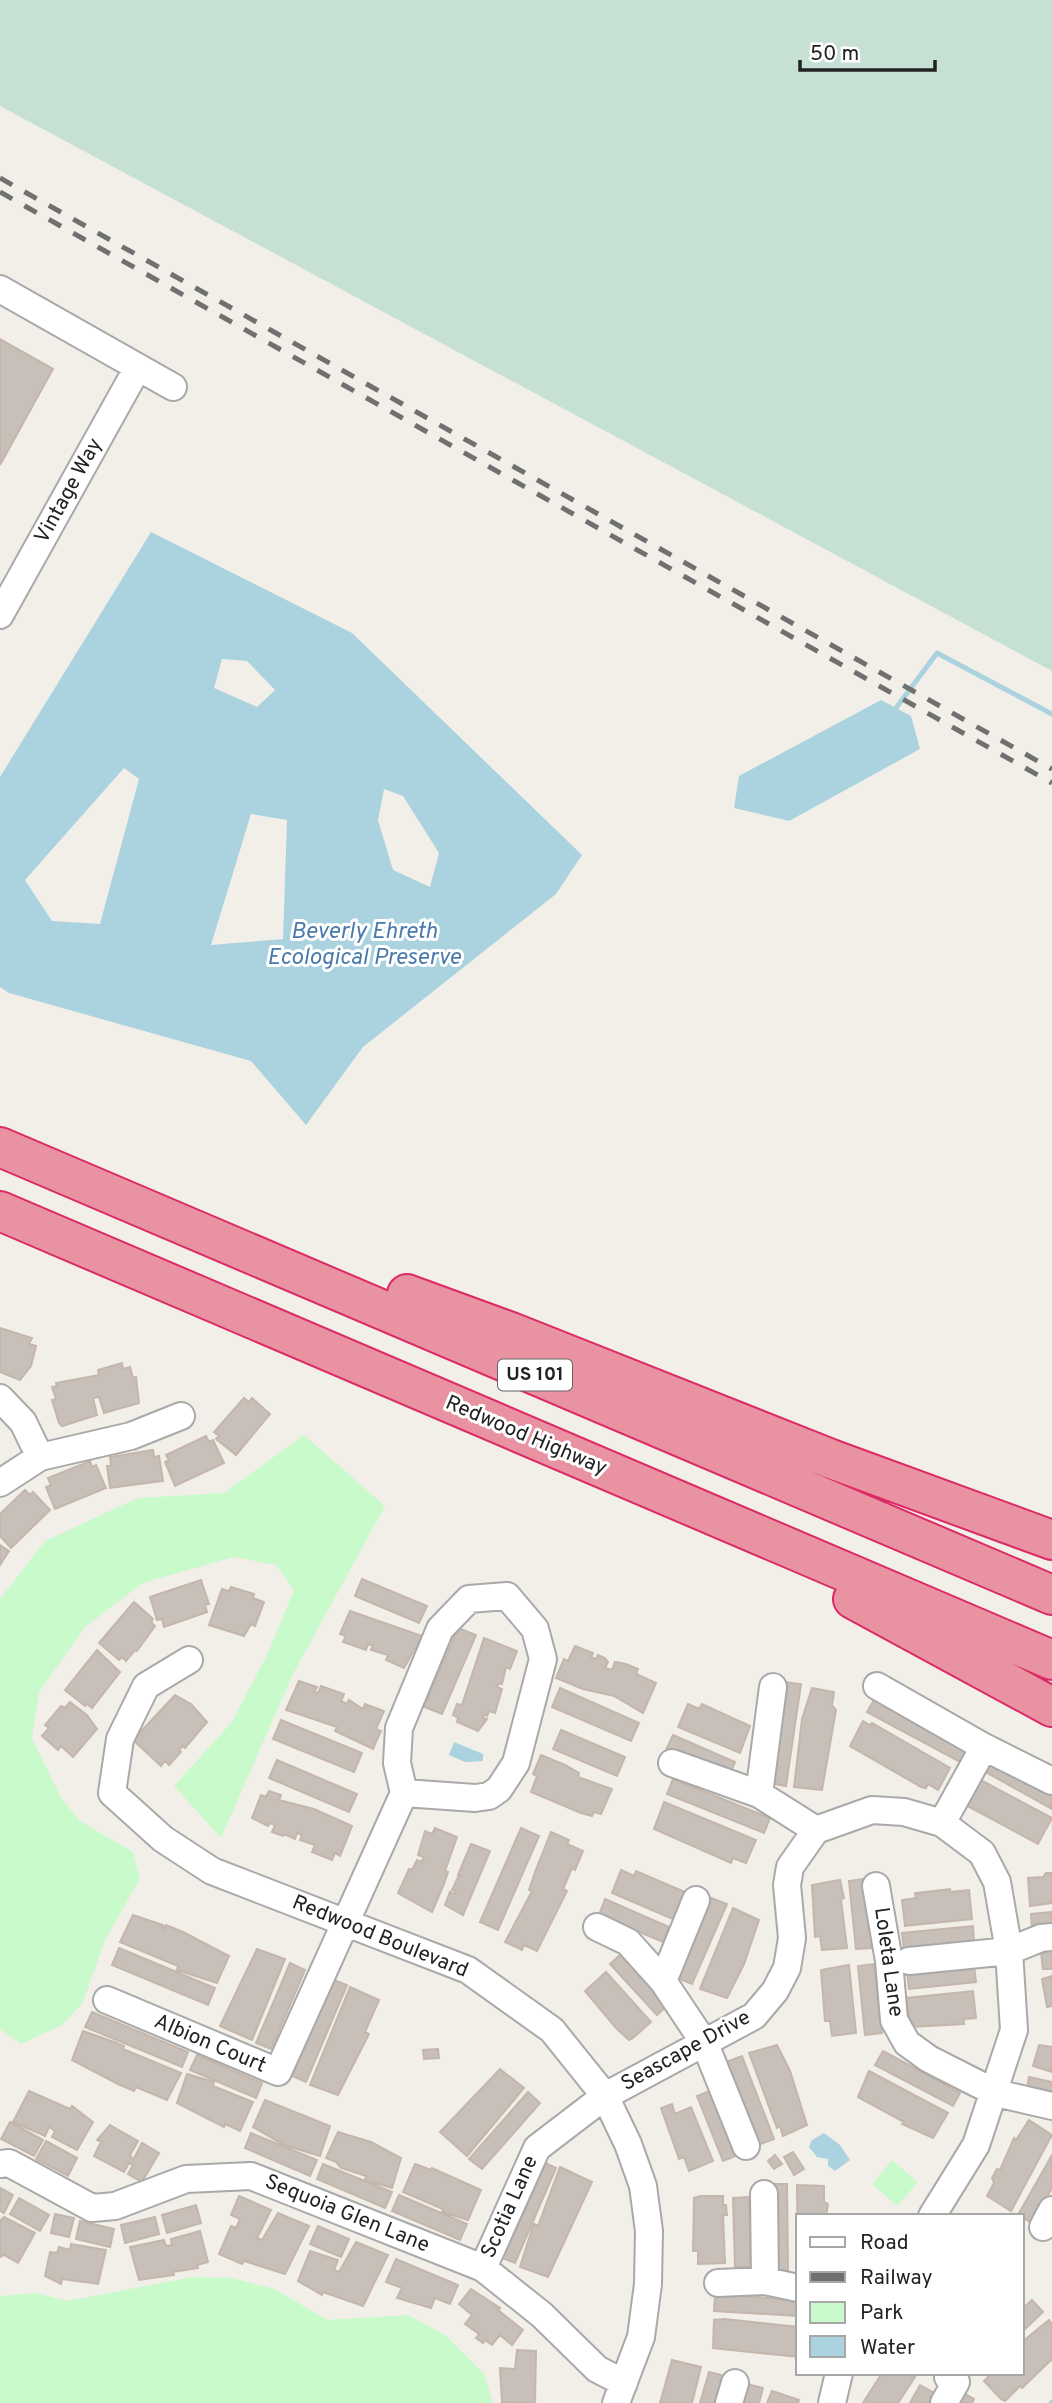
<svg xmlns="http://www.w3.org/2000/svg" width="1052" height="2403" font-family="Overpass,sans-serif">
	<rect width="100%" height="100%" fill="#f2efe9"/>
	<path fill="#c6e0d4" d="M0,0H1052V671L0,106Z"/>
	<path fill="#c8facc" d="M304,1435L385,1506L293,1674L221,1838L174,1786L232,1722L268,1653L294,1590L276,1565L233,1557L143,1583L85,1627L39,1692L32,1738L61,1798L80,1821L133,1852L140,1879L106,1938L82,2004L62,2025L21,2044L0,2029V1599L45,1541L138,1498L224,1493Z
		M892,2160L918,2182L897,2206L872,2184Z
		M193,2277L232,2278L275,2289L327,2320L408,2315L445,2335L484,2374L493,2403H0V2296L36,2293L67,2301Z"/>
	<path fill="#aad3df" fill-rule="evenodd" d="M151,532L352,633L582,855L556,894L363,1047L306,1125L251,1061L9,993L0,987V777ZM222,659L247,661L275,690L257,707L214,688ZM124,768L139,779L100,924L52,921L25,880ZM384,789L403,796L439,853L430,887L393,870L378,820ZM251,814L287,820L283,939L211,945Z
		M881,700L911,716L920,749L789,821L734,808L739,776Z
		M454,1742L483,1754V1761L465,1762L449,1755Z
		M824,2133L840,2145L850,2160L835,2171L828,2166V2159L817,2157L809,2147L812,2140Z"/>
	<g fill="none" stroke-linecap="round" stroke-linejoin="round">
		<path stroke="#aad3df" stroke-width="5" d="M896,708L937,653L1052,714
			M1051,2403L1052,2402"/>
	</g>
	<path fill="#c7bfb8" stroke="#c4b6ab" stroke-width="2" d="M0,339L53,369L0,465Z
		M0,1328L32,1338L29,1344L36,1346L31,1366L20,1380L0,1372Z
		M122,1363L123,1369L130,1367L133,1378L136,1377L139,1403L104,1413L99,1397L93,1398L97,1415L62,1426L59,1423L52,1400L56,1399L52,1387L57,1386L56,1383L99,1375L98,1370Z
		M244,1398L249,1402L252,1398L270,1414L236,1455L216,1439L219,1436L214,1432Z
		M206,1436L209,1442L213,1440L224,1463L175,1486L165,1462L169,1460L166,1455Z
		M153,1450L154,1457L159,1456L163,1481L110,1488L107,1466H111L110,1457Z
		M90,1461L92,1467L96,1465L106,1488L55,1509L46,1487L51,1485L48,1478Z
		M25,1490L30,1495L33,1492L50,1510L11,1548L0,1536V1514Z
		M0,1545L9,1551L0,1565Z
		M362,1579L427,1606L419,1623L355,1596Z
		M201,1580L209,1604L205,1605L207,1612L164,1627L162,1619L157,1620L150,1597Z
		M231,1587L254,1594L253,1598L264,1602L255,1626L251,1624L244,1636L209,1625L222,1589L229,1591Z
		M134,1602L153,1619L151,1622L155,1626L137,1651L135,1650L126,1661L122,1657L119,1660L99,1643Z
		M350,1611L422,1636L404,1668L386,1660L388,1655L371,1650L373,1646L368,1644L366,1650L343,1642L346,1636L340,1634Z
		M458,1628L476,1635L442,1714L424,1707Z
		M484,1638L517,1651L510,1669L506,1667L502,1684L499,1683L497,1687L502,1689L495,1713L489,1711L487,1716L484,1714L483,1718L487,1719L478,1731L457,1722L458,1718L453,1715L457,1704L462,1705Z
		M575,1646L593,1653L591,1657L596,1659L598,1655L605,1658L608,1662L605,1668L612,1670L615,1662L626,1664L638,1669L636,1674L656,1683L643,1713L614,1696L583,1689L556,1678L564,1659L568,1661Z
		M97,1650L120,1672L92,1708L87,1704L85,1706L65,1690Z
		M299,1681L317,1687L314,1692L318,1693L321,1686L344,1694L341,1701L347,1704L349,1700L363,1709L365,1704L384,1711L376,1729L381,1731L373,1749L335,1731L337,1727L286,1710Z
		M784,1682L801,1684L786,1786L769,1783Z
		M560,1688L639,1723L631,1741L552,1707Z
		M812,1688L834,1692L832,1705L836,1710L822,1790L794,1787L802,1719Z
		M175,1695L191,1704L207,1722L185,1748L183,1746L179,1750L181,1752L169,1765L165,1761L161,1766L133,1740Z
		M875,1698L968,1748L960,1762L867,1712Z
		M70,1702L87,1715L97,1729L73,1757L61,1746L58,1750L42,1736L49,1728L45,1725L61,1706L65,1708Z
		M688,1704L699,1709L702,1704L750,1726L740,1753L678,1727Z
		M281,1720L362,1753L354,1772L273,1739Z
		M863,1721L870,1725L872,1723L950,1768L938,1790L928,1784L926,1788L921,1787L850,1746Z
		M561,1730L625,1757L617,1776L553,1749Z
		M673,1735L735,1762L729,1777L666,1750Z
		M541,1755L565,1765L579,1773L578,1777L612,1789L601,1814L594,1812L592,1816L581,1813L531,1792L537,1776L533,1774Z
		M990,1756L1052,1789V1809L982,1770Z
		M277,1760L357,1794L349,1812L269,1778Z
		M975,1777L1052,1818L1038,1844L962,1803Z
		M673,1779L770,1818L764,1833L667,1794Z
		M269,1791L281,1795L279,1800L314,1809L352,1826L340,1856L335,1853L332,1860L312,1852L315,1845L300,1840L302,1835L297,1833L295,1839L284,1834L283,1836L272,1832L275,1825L270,1823L268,1826L252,1818L261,1795L266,1797Z
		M664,1802L756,1840L746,1863L733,1858L731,1863L654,1829Z
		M435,1828L457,1837L445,1871L448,1872L444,1884L432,1912L398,1893L409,1869L412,1870L417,1860L421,1862L424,1857L418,1855L425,1831L432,1834Z
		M521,1828L539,1836L498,1930L480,1922Z
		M551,1832L569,1840L567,1844L583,1851L575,1870L572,1868L563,1889L567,1891L537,1951L524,1945L522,1950L505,1942L532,1891L529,1890L535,1872Z
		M471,1844L490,1851L463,1915L445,1905L450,1892L454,1894L456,1891L452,1890L458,1877L461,1876L458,1875Z
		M621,1870L634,1876L636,1871L685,1892L675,1920L612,1893Z
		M1046,1873H1052V1903L1030,1906L1028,1878L1043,1877Z
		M864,1879L872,1948L856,1949L849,1881Z
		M840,1880L844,1898L841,1899L847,1948L822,1950L820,1936L815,1937L812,1885Z
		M950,1889V1892L969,1890L972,1919L905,1926L902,1900L916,1898L915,1893Z
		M711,1898L727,1904L692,1984L677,1978Z
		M605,1899L669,1927L663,1942L599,1915Z
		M733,1908L759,1920L744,1964L727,1998L700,1989Z
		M1052,1912V1928L1032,1930L1031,1914Z
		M133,1915L163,1925L165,1929L166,1925L183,1932L229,1956L217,1983L177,1970L178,1966L120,1942Z
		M973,1926L974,1943L904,1950L902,1933Z
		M119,1948L215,1988L208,2005L112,1965Z
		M257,1949L285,1959L252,2040L220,2026Z
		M1052,1951V1969H1043L1041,1953Z
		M622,1953L669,2004L657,2015L610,1964Z
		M290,1963L305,1970L271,2049L256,2043Z
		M874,1964L882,2033L865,2035L858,1966Z
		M849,1965L856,2033L832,2036L830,2021H825L821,1970Z
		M974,1966L976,1982L909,1989L907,1972Z
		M606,1972L651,2022L633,2038L629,2040L616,2028L585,1991Z
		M1052,1976V2006L1047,2007L1042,1979Z
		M331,1979L347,1985L306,2082L290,2075Z
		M350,1987L379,2000L365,2032L369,2034L338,2095L310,2085Z
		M973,1991L976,2018L964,2019V2024L911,2027L906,1998Z
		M92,2012L188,2052L182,2067L85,2027Z
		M83,2031L117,2043L124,2046L123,2049L181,2073L167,2100L136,2087L134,2091L118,2084L72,2060Z
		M777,2045L790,2071L807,2125L783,2136L780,2126L777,2128L749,2053Z
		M1039,2045L1052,2047V2072L1033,2066Z
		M438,2049L439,2058L424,2059L423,2050Z
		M883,2051L960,2093L953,2106L875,2065Z
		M197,2055L262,2083L256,2098L190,2070Z
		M742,2056L774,2139L758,2145L726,2062Z
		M500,2069L524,2088L467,2156L440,2132Z
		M869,2071L948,2113L933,2138L902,2124L904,2122L858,2097Z
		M187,2074L214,2082L213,2086L253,2102L240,2131L225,2124L224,2127L177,2103Z
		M1029,2077L1052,2082V2098L1026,2094Z
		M712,2090L738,2155L723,2161L697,2096Z
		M29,2091L70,2109L72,2106L93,2122L77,2150L52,2137L55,2131L49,2127L45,2136L13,2122Z
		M528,2092L540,2103L482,2169L469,2159Z
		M265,2100L330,2126L320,2156L284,2145L253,2127Z
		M672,2104L675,2114L691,2107L713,2161L689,2171L684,2157L679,2159L661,2108Z
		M1029,2120L1052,2135L1011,2211L987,2196L994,2183L992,2178L997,2169L1000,2170L1014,2138L1016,2140Z
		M10,2122L43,2140L34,2156L1,2139Z
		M110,2125L138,2141L130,2155L133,2160L142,2143L159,2153L142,2182L128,2174L133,2165L129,2163L124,2172L94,2156L101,2142L97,2140Z
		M338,2132L371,2142L401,2158L392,2188L365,2180L366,2176L341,2168L336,2162L326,2158Z
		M251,2133L317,2160L310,2176L245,2148Z
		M46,2141L77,2158L68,2176L36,2159Z
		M793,2152L804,2169L794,2175L784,2157Z
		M775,2155L782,2164L774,2169L768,2161Z
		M1052,2155V2188L1032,2223L1018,2215Z
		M541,2161L556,2168L515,2263L500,2257Z
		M323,2164L392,2192L385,2208L317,2179Z
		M415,2164L431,2170L432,2168L481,2190L468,2220L442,2212L443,2209L403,2192Z
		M560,2167L592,2182L548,2277L520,2267L531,2232L534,2224L538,2226Z
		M772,2184H787L788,2271H773Z
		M797,2185L824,2186V2202L828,2204L826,2216H798V2273Z
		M0,2188L13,2195L4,2213L0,2211Z
		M399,2195L467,2224L460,2240L392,2211Z
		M239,2196L271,2210L257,2238L262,2240L278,2213L309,2226L285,2274L244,2261L242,2264L219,2254L231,2226L236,2228L240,2219L231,2215Z
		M700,2196H723V2205H726L727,2215H723L725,2263L698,2264V2251H693L694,2198Z
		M749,2197L751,2267H735L733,2198Z
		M19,2198L49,2215L40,2231L10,2214Z
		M196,2205L201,2223L167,2233L162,2215Z
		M55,2214L74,2218L69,2237L51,2233Z
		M4,2217L35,2233L18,2263L4,2255L0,2257V2221Z
		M155,2217L159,2234L125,2243L121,2225Z
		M80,2221L114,2229L110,2247L76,2239Z
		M318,2226L349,2239L341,2257L310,2244Z
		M200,2231L208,2262L197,2265L198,2268L173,2272L174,2275L139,2280L130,2247L164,2240L166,2246L172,2245L171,2239Z
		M356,2242L388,2255L363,2306L323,2292L322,2295L298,2281L310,2251L338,2260L334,2270L339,2272Z
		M71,2244L106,2250L98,2284L62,2279L61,2284L45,2276L50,2252L57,2253L59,2247L70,2250Z
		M396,2259L458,2285L450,2304L435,2298L431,2308L397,2298L402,2288L386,2282Z
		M471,2289L500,2308L498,2310L523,2330L512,2345L500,2335L492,2345L485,2340L483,2343L476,2338L479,2334L465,2324L472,2315L459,2304Z
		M715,2294L798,2300V2316L714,2311Z
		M1032,2300L1043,2312L1022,2332V2309Z
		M724,2319L798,2327V2357L713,2348L714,2320Z
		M1049,2320L1052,2324V2359L1022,2388L1020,2386L1005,2401L1001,2399L984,2381L992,2373H1022V2342Z
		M517,2350L536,2351L535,2403L502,2402L500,2368L515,2369Z
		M672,2360L701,2367L692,2403H660Z
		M709,2372L725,2376L717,2403H700Z
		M882,2373H907L915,2377L898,2403H863Z
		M747,2384L763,2388L759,2403H741Z
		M920,2385L934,2393L929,2403H910Z
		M772,2391L799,2400L798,2403H767Z
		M959,2391L974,2399L972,2403H953Z"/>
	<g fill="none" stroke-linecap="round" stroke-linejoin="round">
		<g stroke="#a9a9a9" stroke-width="30">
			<path id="minor" d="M0,289L173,387
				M0,615L138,367
				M0,1398L23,1422L40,1457
				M0,1483L40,1457L131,1436L181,1416
				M189,1660L146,1686L120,1739L112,1793L163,1839L212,1871L468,1970L552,2030L605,2096L628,2144L643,2186L649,2231L648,2284L641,2337L616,2403
				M877,1686L984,1747L1052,1781
				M672,1763L759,1794L816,1830
				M759,1794L773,1687
				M942,1823L984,1747
				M876,1886L889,1961L894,2020L907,2043L929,2059L996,2093L1052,2106
				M696,1900L663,1981L705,2044L746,2146
				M597,1927L628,1942L663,1981
				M909,1961L1009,1951L1041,1938L1052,1937
				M107,2000L278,2072L404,1793L397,1763L399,1728L440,1629L469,1599L507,1596L535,1629L543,1659L516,1763L499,1789L489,1796L475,1798L404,1793
				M0,2164L9,2163L92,2208L115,2206L186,2179L251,2176L483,2268L542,2315L597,2369L624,2383
				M764,2194L765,2281L798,2288
				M1043,2227L1052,2210
				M483,2268L537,2148L605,2096L754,2016L775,1991L787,1968L792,1938L787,1885L790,1867L816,1830L872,1810L904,1812L942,1823L982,1853L997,1882L1009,1951L1014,2030L976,2145L932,2216
				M718,2283L765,2281
				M729,2403L735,2383
				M832,2403L839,2373
				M944,2403L956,2382L948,2377"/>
		</g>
		<g stroke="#dc2a67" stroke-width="42">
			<path id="highway" d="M0,1147L1052,1595
				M0,1211L1052,1660
				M407,1294L511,1332L831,1459L1052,1540
				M853,1599L1052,1707"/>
		</g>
		<use href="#minor" stroke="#fff" stroke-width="26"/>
		<use href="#highway" stroke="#e892a2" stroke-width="38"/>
		<path stroke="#707070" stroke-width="5" stroke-dasharray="14 14" stroke-linecap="butt" d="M0,178L1052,769
			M0,192L1052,783"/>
	</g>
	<g text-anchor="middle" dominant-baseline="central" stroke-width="6" stroke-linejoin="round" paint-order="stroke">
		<rect fill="#fff" stroke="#646464" stroke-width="2" x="498" y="1359.5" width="74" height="31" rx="5"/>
		<g font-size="19" font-weight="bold" fill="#222">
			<text x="535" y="1375">US 101</text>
		</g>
		<g font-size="21" fill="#222" stroke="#fff">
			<text transform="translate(69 491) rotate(-61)">Vintage Way</text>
			<text transform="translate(526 1436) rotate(23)">Redwood Highway</text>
			<text transform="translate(380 1937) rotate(22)">Redwood Boulevard</text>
			<text transform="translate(888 1962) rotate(82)">Loleta Lane</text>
			<text transform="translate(210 2044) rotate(23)">Albion Court</text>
			<text transform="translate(686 2051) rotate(-29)">Seascape Drive</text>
			<text transform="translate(510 2207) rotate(-66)">Scotia Lane</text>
			<text transform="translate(347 2214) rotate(22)">Sequoia Glen Lane</text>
		</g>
		<g font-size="23" font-style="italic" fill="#4a7aab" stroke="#fff">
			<text x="364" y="932">Beverly Ehreth<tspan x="364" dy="26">Ecological Preserve</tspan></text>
		</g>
	</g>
	<rect x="796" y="2214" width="228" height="161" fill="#ffffff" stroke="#a7a7a7" stroke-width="2"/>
	<rect x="810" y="2237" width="35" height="10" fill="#ffffff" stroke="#a7a7a7" stroke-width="2"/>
	<text x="860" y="2249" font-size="21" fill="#222222">Road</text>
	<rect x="810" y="2272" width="35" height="10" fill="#707070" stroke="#a7a7a7" stroke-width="2"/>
	<text x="860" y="2284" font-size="21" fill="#222222">Railway</text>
	<rect x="810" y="2302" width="35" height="21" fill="#c8facc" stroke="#a7a7a7" stroke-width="2"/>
	<text x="860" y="2319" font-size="21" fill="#222222">Park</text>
	<rect x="810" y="2336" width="35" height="21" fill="#aad3df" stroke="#a7a7a7" stroke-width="2"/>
	<text x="860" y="2354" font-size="21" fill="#222222">Water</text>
	<path d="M800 60v10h135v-10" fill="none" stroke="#222222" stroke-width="3.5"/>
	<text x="810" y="60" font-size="21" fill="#222222" stroke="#ffffff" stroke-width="5" paint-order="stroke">50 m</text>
</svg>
